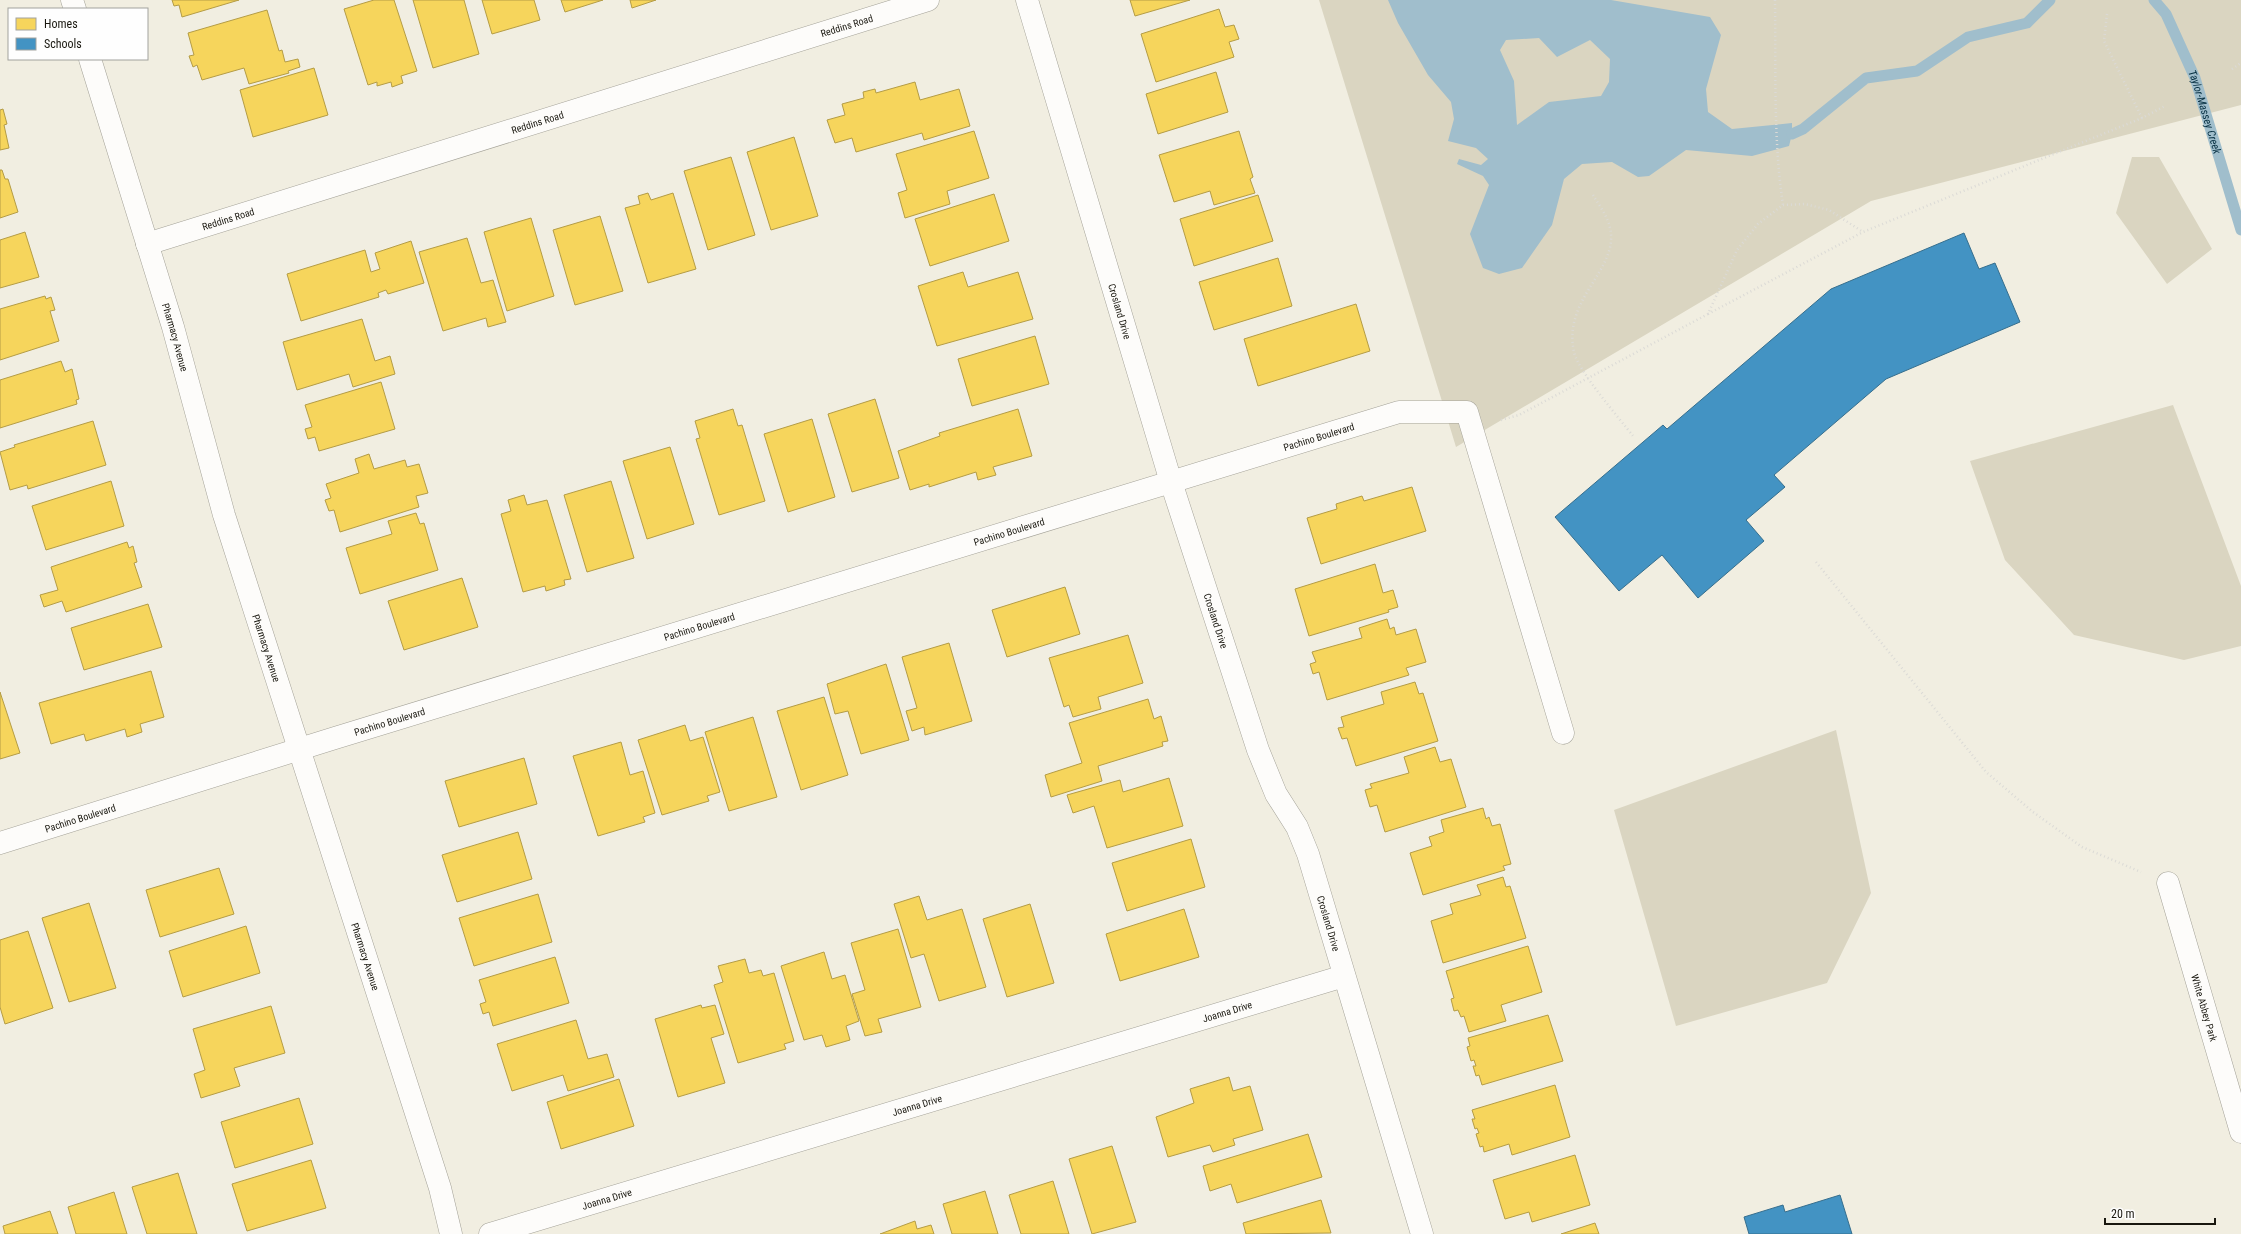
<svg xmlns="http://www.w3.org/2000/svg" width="2241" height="1234" font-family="'Roboto Condensed',sans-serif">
	<rect width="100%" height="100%" fill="#f1eee1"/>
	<path fill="#dad5c1" d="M1319,0H2241V105L1871,201L1456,447Z
		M2132,157H2159L2212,249L2167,284L2116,213Z
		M2173,405L2241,586V646L2184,660L2074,635L2005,560L1970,461Z
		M1836,730L1871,893L1827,983L1676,1026L1614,810Z"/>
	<path fill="#a0becc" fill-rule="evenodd" d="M1388,0H1611L1710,17L1721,35L1706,89L1708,112L1732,129L1792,123V134L1789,146L1752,156L1686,150L1649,176L1638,177L1612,162L1582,164L1564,179L1552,225L1522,268L1499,274L1483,268L1470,234L1489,185L1483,176L1457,164L1459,159L1481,165L1488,159L1476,148L1448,141L1454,119L1451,102L1428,75L1398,23ZM1539,38L1557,57L1590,40L1610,59L1609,82L1601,96L1549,102L1517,125L1514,81L1500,50L1506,40Z"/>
	<path fill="#f6d55c" stroke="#b49c45" d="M172,0H239L182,17L179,5L174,6Z
		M374,0H394L417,71L401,76L403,83L392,87L391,82L377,86V82L368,85L344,9Z
		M413,0H464L479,54L433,68Z
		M482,0H534L540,20L492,34Z
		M561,0H603L565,12Z
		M630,0H656L632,8Z
		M1130,0H1190L1135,16Z
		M1219,9L1225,27L1234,25L1239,39L1229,42L1234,57L1156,82L1141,34Z
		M267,10L279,51L282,50L285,62L298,59L300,67L288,71L289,73L249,84L244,68L202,80L197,65L193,67L189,56L194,55L188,33Z
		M314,68L328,115L253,137L240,90Z
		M1216,72L1228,112L1158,134L1146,94Z
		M915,82L920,100L959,89L970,126L924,140L922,133L856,152L852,138L835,143L827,120L845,115L842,104L864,98L863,92L875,89L876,93Z
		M3,109L7,124L4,125L9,148L0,150V110Z
		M974,131L989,178L947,191L950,204L905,218L898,193L907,190L896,154Z
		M1239,131L1253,177L1250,179L1255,193L1214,205L1210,191L1174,202L1159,155Z
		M794,137L818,216L771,230L747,152Z
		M731,157L755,235L708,250L684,171Z
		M0,170H2L5,179H8L18,212L0,218Z
		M648,193L651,200L673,193L696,269L648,283L625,208L640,204L638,196Z
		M994,194L1009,241L930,266L915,219Z
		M1258,195L1273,241L1194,266L1180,219Z
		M600,216L623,291L575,305L553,230Z
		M531,218L554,296L507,311L484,232Z
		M25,232L39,277L0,288V240Z
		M467,238L481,283L493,280L506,322L488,327L486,318L443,331L419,252Z
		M411,241L424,283L388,294L386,290L378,293L379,297L301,321L287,274L365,250L371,272L380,269L375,253Z
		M1278,258L1292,306L1214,330L1199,282Z
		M963,272L968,287L1018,272L1033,319L937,346L918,286Z
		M45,296L46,299L51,297L55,310L50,311L59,341L0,360V309Z
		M1356,304L1370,351L1258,386L1244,339Z
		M362,319L375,361L390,356L395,374L353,387L349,374L297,390L283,342Z
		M1035,336L1049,384L972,406L958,359Z
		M61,361L65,372L72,369L79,399L76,400L77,404L0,428V380Z
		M381,382L395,429L319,451L315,437L308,439L305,429L312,427L305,405Z
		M875,399L899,478L852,492L828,414Z
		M733,409L738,426L742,425L765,501L719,515L696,439L700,438L695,421Z
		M1018,409L1032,456L993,467L996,475L978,480L976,472L929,487V484L910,490L898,451L940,436L939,433Z
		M812,419L835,497L788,512L764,434Z
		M93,421L106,465L28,489L27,485L10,490L0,452L15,447L14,445Z
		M670,447L694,524L647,539L623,461Z
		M369,454L374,469L405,460L407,467L419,464L428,493L416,496L419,507L340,532L334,510L329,511L325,500L331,498L326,484L359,473L355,459Z
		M111,481L124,526L46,550L32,506Z
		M611,481L634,558L587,572L564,495Z
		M1412,487L1426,531L1321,564L1307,518L1337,509L1336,504L1362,496L1364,501Z
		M524,495L527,505L547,500L571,579L564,580L565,585L546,591L545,586L523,592L501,514L511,511L508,500Z
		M416,513L420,524L424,523L438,570L360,594L346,548L392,534L388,521Z
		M127,542L129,548L133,546L137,562L134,563L142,587L66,612L62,601L44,607L40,595L58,590L51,567Z
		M1375,564L1383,593L1393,590L1398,607L1388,610L1389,612L1309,636L1295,589Z
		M462,578L478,627L404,650L388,601Z
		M1065,587L1080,634L1007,657L992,610Z
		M148,604L162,647L84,670L71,628Z
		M1387,619L1390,629L1394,627L1396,635L1416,629L1426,662L1406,668L1409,675L1327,700L1319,672L1313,674L1310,664L1316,662L1312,652L1362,638L1359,628Z
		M1128,635L1143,683L1098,697L1101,709L1073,717L1069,705L1064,707L1049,658Z
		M949,643L972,721L925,735L924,727L912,731L906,711L917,708L902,657Z
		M886,664L909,740L861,754L848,711L835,714L827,684Z
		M151,671L164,717L140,724L142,732L127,737L125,729L86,741L84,734L51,744L39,703Z
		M1415,682L1419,694L1423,693L1438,741L1356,766L1347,738L1342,739L1338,728L1344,727L1341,717L1384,704L1381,692Z
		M0,692L20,753L0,759Z
		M824,697L848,775L801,790L777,711Z
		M1148,699L1154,719L1161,716L1168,741L1162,742L1163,746L1098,766L1102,781L1051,797L1045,775L1082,763L1069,723Z
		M753,717L777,797L729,811L705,732Z
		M685,725L690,741L703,737L720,792L707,796L709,801L662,815L638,740Z
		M621,742L630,775L643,771L655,813L643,817L645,822L598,836L573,756Z
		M1435,747L1440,762L1451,759L1466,807L1385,832L1377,805L1370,807L1365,790L1372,788L1370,784L1409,773L1404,757Z
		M524,758L537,804L459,827L445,781Z
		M1169,778L1183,826L1107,848L1094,806L1073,813L1067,795L1120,780L1123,792Z
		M1483,808L1486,819L1489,817L1492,826L1500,824L1511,864L1503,866L1505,870L1423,895L1410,853L1432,846L1429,837L1444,832L1441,820Z
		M518,832L532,879L457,902L442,855Z
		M1191,839L1205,887L1127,911L1112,863Z
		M219,868L234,914L160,937L146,890Z
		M1503,877L1506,887L1510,886L1526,938L1443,963L1431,921L1453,914L1450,904L1481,895L1477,885Z
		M538,894L552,942L474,966L459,918Z
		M919,896L927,920L962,909L986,987L939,1001L924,954L911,958L894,904Z
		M89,903L116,988L69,1002L42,918Z
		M1030,904L1054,983L1007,997L983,919Z
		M1184,909L1199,957L1120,981L1106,934Z
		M246,926L260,973L183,997L169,951Z
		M898,929L921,1007L878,1019L882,1032L865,1036L852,994L865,990L851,943Z
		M28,931L53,1008L5,1024L0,1007V940Z
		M1528,946L1542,992L1501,1005L1506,1021L1469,1032L1464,1016L1461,1017L1458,1010L1454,1011L1451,999L1454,998L1446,971Z
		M824,952L832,979L845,975L859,1021L846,1026L850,1040L826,1047L822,1035L804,1040L781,966Z
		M555,957L569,1003L493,1026L489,1012L483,1014L480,1004L486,1002L479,980Z
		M745,959L749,973L761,970L763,976L774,973L794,1041L784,1044L786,1049L738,1063L714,985L723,982L718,966Z
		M701,1005L702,1008L715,1005L724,1034L711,1038L725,1083L678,1097L655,1019Z
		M271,1006L285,1053L234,1068L240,1086L201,1098L194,1074L205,1070L193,1029Z
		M1548,1015L1563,1061L1482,1085L1479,1075L1476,1076L1473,1066H1476L1474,1060L1471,1061L1467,1047L1470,1046L1468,1038Z
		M576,1020L588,1059L607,1054L614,1077L568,1091L563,1075L512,1091L497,1044Z
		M1229,1077L1233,1091L1250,1086L1263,1130L1233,1139L1235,1145L1213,1152L1210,1145L1168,1157L1156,1117L1194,1103L1190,1089Z
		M619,1079L634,1126L561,1149L547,1102Z
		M1555,1085L1570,1137L1512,1155L1509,1144L1484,1152L1483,1146L1480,1147L1476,1134L1479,1133L1477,1128L1475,1129L1472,1119H1475L1472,1110Z
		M299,1098L313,1144L235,1168L221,1122Z
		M1308,1134L1322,1177L1237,1203L1231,1184L1210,1191L1203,1166Z
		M1112,1146L1136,1222L1092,1234L1069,1159Z
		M1575,1155L1590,1205L1532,1222L1529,1212L1505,1219L1493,1180Z
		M311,1160L326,1208L247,1231L232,1184Z
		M178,1173L197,1234H147L132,1187Z
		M1053,1181L1069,1234H1021L1009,1195Z
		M985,1191L998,1234H952L943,1204Z
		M114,1192L127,1234H76L68,1207Z
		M1321,1200L1331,1233L1246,1234L1243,1223Z
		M50,1211L58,1234H5L3,1226Z
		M915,1221L917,1229L931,1225L934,1234H880Z
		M1595,1223L1599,1234H1561Z"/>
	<path fill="#4393c3" stroke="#366e8d" d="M1964,233L1979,269L1995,263L2020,322L1886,379L1774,475L1785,487L1746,520L1764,541L1698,598L1662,555L1619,591L1555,517L1663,425L1667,429L1831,289Z
		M1840,1195L1852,1234H1749L1744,1217L1783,1205L1785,1212Z"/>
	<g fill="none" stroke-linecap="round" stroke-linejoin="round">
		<g stroke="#a0becc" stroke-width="11">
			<path id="s1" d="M2154,0L2166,14L2195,78L2241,230"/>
			<path d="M1792,134L1803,129L1866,78L1917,71L1968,37L2027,23L2050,0"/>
		</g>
		<g stroke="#a4a298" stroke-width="23">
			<g id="minor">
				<path d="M72,0L75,9"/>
				<path id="s2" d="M1027,0L1171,482L1258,750L1276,794L1297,827L1308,854L1422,1234"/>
				<path id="s3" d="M90,59L173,327L224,515L440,1188L451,1234"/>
				<path id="s4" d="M147,244L928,0"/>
				<path id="s5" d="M0,843L335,738L1399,412H1467L1563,733"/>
				<path id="s6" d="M2168,883L2241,1132"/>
				<path id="s7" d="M490,1234L1344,976"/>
			</g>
		</g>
		<path stroke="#dbdad6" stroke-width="2.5" stroke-dasharray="1 3" stroke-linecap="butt" d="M1775,0C1776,68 1773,138 1783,205
			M2107,14L2104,41L2142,118
			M2232,69L2241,63
			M1593,195C1599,205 1608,217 1610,228C1620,269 1562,298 1574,352C1578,371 1620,419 1633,436
			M1708,314L1863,232
			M1501,420L1519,415L1708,314L1737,250L1758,224L1783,205L1805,204L1829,210L1863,232L2142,118L2165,106
			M1816,562L1986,772L2033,812L2082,847L2141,872"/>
		<use href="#minor" stroke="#fdfcfa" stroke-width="22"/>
	</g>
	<g text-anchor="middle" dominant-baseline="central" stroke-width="4" stroke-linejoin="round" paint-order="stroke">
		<g font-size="10" fill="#19170f" stroke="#fefefe">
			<text stroke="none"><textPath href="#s4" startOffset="733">Reddins Road</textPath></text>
			<text stroke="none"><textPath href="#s4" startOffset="409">Reddins Road</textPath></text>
			<text stroke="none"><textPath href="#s4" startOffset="85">Reddins Road</textPath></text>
			<text stroke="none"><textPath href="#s2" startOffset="325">Crosland Drive</textPath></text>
			<text stroke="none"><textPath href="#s3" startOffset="291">Pharmacy Avenue</textPath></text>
			<text stroke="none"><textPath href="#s5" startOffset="1380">Pachino Boulevard</textPath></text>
			<text stroke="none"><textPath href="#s5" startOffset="1056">Pachino Boulevard</textPath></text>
			<text stroke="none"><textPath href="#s2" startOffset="649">Crosland Drive</textPath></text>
			<text stroke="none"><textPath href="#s5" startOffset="732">Pachino Boulevard</textPath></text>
			<text stroke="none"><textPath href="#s3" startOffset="615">Pharmacy Avenue</textPath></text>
			<text stroke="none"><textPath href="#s5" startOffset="408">Pachino Boulevard</textPath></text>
			<text stroke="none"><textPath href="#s5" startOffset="84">Pachino Boulevard</textPath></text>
			<text stroke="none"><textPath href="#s2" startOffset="973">Crosland Drive</textPath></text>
			<text stroke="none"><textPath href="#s3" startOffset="939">Pharmacy Avenue</textPath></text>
			<text stroke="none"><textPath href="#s6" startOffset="130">White Abbey Park</textPath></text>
			<text stroke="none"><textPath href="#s7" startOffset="770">Joanna Drive</textPath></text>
			<text stroke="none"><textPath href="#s7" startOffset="446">Joanna Drive</textPath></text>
			<text stroke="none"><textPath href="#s7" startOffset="122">Joanna Drive</textPath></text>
		</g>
		<g font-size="11" font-style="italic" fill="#062f41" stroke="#fefefe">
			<text stroke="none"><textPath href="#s1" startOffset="124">Taylor-Massey Creek</textPath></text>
		</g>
	</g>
	<rect x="8" y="8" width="140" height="52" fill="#fefefe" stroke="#a2a29e"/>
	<rect x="16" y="18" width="20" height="12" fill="#f6d55c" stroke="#a2a29e"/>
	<text x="44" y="28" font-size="12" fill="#19170f">Homes</text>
	<rect x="16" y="38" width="20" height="12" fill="#4393c3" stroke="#a2a29e"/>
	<text x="44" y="48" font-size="12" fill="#19170f">Schools</text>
	<path d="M2105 1218v6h110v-6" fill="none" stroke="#19170f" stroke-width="2"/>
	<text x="2111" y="1218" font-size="12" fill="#19170f" stroke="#fefefe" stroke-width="3" paint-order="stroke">20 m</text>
</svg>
